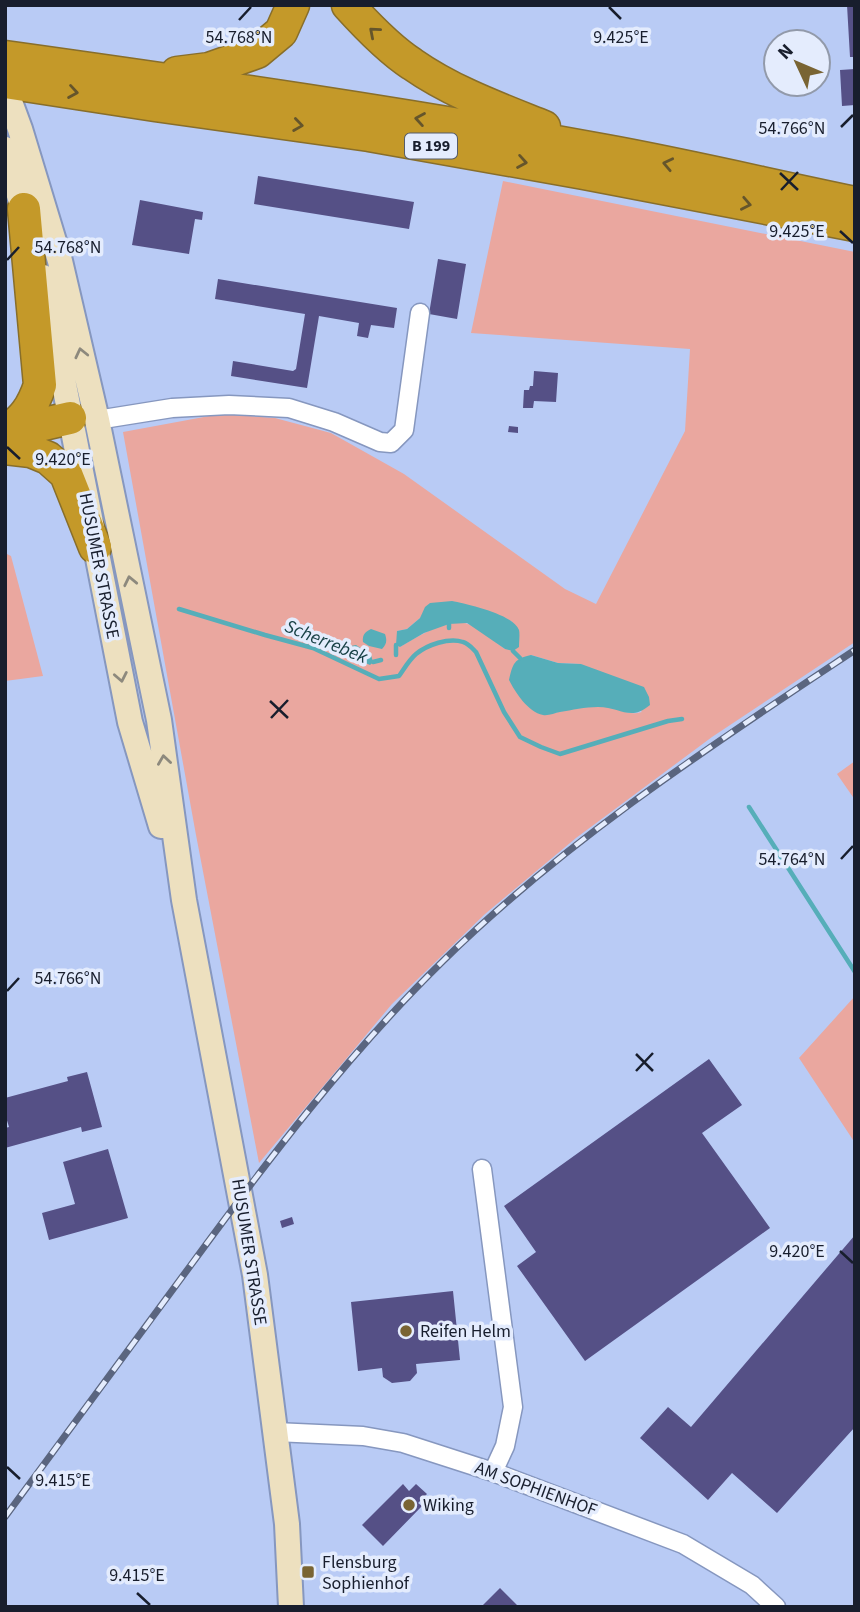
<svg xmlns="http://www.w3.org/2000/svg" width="860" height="1612" font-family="'Source Sans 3',sans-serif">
	<rect width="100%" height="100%" fill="#b9cbf5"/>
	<path fill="#eaa79f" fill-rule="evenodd" d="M503,181L855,252V642L712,737L576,838L485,914L392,1004L259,1163L196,835L123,432L220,414L275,418L331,433L404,474L565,589L596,604L685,431L690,349L471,333ZM420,618L512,621L505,649C497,643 476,626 468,624C448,617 417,637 400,647L397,631L407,629ZM531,655L558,663L581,664L642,712C626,716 624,709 610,707C588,704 565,711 544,715Z
		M5,553L11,556L43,676L5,681Z
		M855,761V800L837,774Z
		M855,996V1143L799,1058Z"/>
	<path fill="#56aeb9" d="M452,601C467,604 513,614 519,630C520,634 519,642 519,647L513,651L505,649L467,623L449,624L424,633L400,647L396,645L397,631L407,629L420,618L425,607L430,603Z
		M371,629L385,634C387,640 387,644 382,649L369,646L363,642C362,635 365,632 371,629Z
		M356,645L371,655L373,662L370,665L347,655L348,649L351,646Z
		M531,655L558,663L581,664L644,687L649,697L650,705C630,722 621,707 598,707C585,707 572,710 560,712C555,713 548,716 543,715C528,712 515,692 509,680C513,663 514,659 531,655Z"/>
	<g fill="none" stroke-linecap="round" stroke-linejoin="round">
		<path stroke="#56aeb9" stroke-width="4.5" d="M179,609L265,635L313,648L379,679L399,676C404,669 409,660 416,654C427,645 449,637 463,642C468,643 472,648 476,652L504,712L520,737L541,747L560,754L668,721L682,719
			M449,624V628
			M513,651L520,658
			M396,655V645
			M373,662L381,660
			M749,807L855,972"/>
	</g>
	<path fill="#555086" d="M847,5H855V57H850Z
		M855,69V105L842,106L840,70Z
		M258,176L414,202L409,229L254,204Z
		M140,200L203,212L202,220L195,219L189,254L132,245Z
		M438,259L466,264L457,319L429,314Z
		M218,279L397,308L394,328L371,325L368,338L357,336L359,323L319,316L307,388L231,376L233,361L293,371L296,369L305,314L215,299Z
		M534,371L558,373L556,402L534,401L533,408H523L524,390H529L530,386H533Z
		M509,426L518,427V433L508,432Z
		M709,1059L742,1105L702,1133L770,1228L585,1361L517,1266L536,1252L504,1206Z
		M87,1072L102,1127L82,1132L81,1127L5,1148V1128L9,1127L5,1114V1098L68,1081L67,1077Z
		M108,1149L128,1218L49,1240L42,1213L75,1204L63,1162Z
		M292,1217L294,1224L282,1228L280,1221Z
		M855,1235V1427L777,1513L732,1473L708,1500L640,1438L668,1407L691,1427Z
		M453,1291L460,1360L416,1364L417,1373L410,1381L392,1383L383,1377L382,1368L358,1371L351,1302Z
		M403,1484L409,1491L416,1484L427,1494L418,1503L422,1506L383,1546L362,1525Z
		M500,1588L519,1607H481Z"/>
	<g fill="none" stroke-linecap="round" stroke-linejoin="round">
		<g stroke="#8697bf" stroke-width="21">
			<path id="street" d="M97,420L172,408L229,405L289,408L334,422L380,442L391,443L404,430L420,313
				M482,1169L513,1407L505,1446L493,1472
				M275,1432L363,1436L403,1443L493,1472L683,1544L752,1585L776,1607"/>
		</g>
		<g stroke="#8697bf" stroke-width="28">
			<path id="secondary" d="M5,88L20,129L60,261L97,420L159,720L184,900L255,1275L287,1524L291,1607
				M5,149L28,225
				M43,277L130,722L161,826"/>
		</g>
		<g stroke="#886e2a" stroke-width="35">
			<path id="highway" d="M348,5C367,26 389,49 412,64C452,92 499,109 544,127
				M5,57C206,85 407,114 606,151C689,166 772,186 855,203
				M177,73L209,69L257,52L281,32L293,5
				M5,82L155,105L369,135L584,173L855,225
				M5,433C24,418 32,409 40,385L24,209
				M5,433L70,418
				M5,448L31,451L48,458L66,474L95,547"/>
		</g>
		<use href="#street" stroke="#fff" stroke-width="18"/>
		<use href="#secondary" stroke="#ede0bf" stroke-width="24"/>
		<use href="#highway" stroke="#c49929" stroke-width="32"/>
		<g stroke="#5a657f" stroke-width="7">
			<path id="rail" d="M5,1517C66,1434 127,1352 188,1269C267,1161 347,1055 443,961C566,840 712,745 855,650"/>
		</g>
		<use href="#rail" stroke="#e4ecfd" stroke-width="4.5" stroke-dasharray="13" stroke-linecap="butt"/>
	</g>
	<defs><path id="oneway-chevron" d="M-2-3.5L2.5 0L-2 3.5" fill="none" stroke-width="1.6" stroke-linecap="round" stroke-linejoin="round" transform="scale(1.75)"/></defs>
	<g stroke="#65552b">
		<use href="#oneway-chevron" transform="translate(374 32) rotate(-139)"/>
		<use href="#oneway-chevron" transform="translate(73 92) rotate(9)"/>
		<use href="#oneway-chevron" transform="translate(420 119) rotate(-170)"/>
		<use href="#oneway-chevron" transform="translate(298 125) rotate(8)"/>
		<use href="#oneway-chevron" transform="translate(522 162) rotate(10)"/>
		<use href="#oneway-chevron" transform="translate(668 164) rotate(-168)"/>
		<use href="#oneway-chevron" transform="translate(746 204) rotate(11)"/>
	</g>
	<g stroke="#8d897d">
		<use href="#oneway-chevron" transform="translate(81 353) rotate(-103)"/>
		<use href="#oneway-chevron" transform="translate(130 581) rotate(-102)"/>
		<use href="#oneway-chevron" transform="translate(121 677) rotate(79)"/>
		<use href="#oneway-chevron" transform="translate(164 760) rotate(-98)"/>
	</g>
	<path fill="none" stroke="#181e2d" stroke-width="2.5" d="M609,7L621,19M239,20L251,7M841,127L853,115M780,173L798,190M781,190L798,172M840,231L853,243M7,260L19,247M7,447L20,459M270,701L288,718M271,718L288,700M841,859L853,846M7,991L19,978M636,1054L653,1071M636,1071L653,1053M840,1251L853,1263M7,1467L20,1479M137,1593L150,1605"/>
	<g fill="#796433" stroke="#e4ecfd" stroke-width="2.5">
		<circle cx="406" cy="1331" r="7"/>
		<circle cx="409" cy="1505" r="7"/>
		<rect x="301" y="1565" width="14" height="14" rx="3.5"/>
	</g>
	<g text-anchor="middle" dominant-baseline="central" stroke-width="7" stroke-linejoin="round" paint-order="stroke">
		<rect fill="#e4ecfd" stroke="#555c6b" stroke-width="2" x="405" y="133.5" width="52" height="25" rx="5"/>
		<g font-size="16" font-weight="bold" fill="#181e2d">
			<text x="431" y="146">B 199</text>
		</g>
		<g font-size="18" fill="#181e2d" stroke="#e4ecfd">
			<text transform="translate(99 566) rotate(79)">HUSUMER STRASSE</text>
			<text transform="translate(249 1252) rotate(81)">HUSUMER STRASSE</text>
			<text transform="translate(536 1489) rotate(20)">AM SOPHIENHOF</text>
		</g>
		<g font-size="18" fill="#181e2d" stroke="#e4ecfd" text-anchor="start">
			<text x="420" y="1331">Reifen Helm</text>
			<text x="423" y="1505">Wiking</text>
			<text x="322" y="1562">Flensburg<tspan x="322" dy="21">Sophienhof</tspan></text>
		</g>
		<g font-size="19" font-style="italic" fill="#163f44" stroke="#e4ecfd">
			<text transform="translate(326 642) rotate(22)">Scherrebek</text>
		</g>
	</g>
	<g font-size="18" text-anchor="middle" fill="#181e2d" stroke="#e4ecfd" stroke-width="7" stroke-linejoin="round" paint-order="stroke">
		<text x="621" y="43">9.425°E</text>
		<text x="239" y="43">54.768°N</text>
		<text x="792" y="134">54.766°N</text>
		<text x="797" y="237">9.425°E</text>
		<text x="68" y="253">54.768°N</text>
		<text x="63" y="465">9.420°E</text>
		<text x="792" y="865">54.764°N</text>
		<text x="68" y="984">54.766°N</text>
		<text x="797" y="1257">9.420°E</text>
		<text x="63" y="1486">9.415°E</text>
		<text x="137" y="1581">9.415°E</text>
	</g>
	<rect width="860" height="1612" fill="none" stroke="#181e2d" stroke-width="14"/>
	<g transform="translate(797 63) rotate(314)"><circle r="33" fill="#e4ecfd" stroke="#929aaa" stroke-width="2"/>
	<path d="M0-5L12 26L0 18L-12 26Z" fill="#796433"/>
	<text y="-10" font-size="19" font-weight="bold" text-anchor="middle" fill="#181e2d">N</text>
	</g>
</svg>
